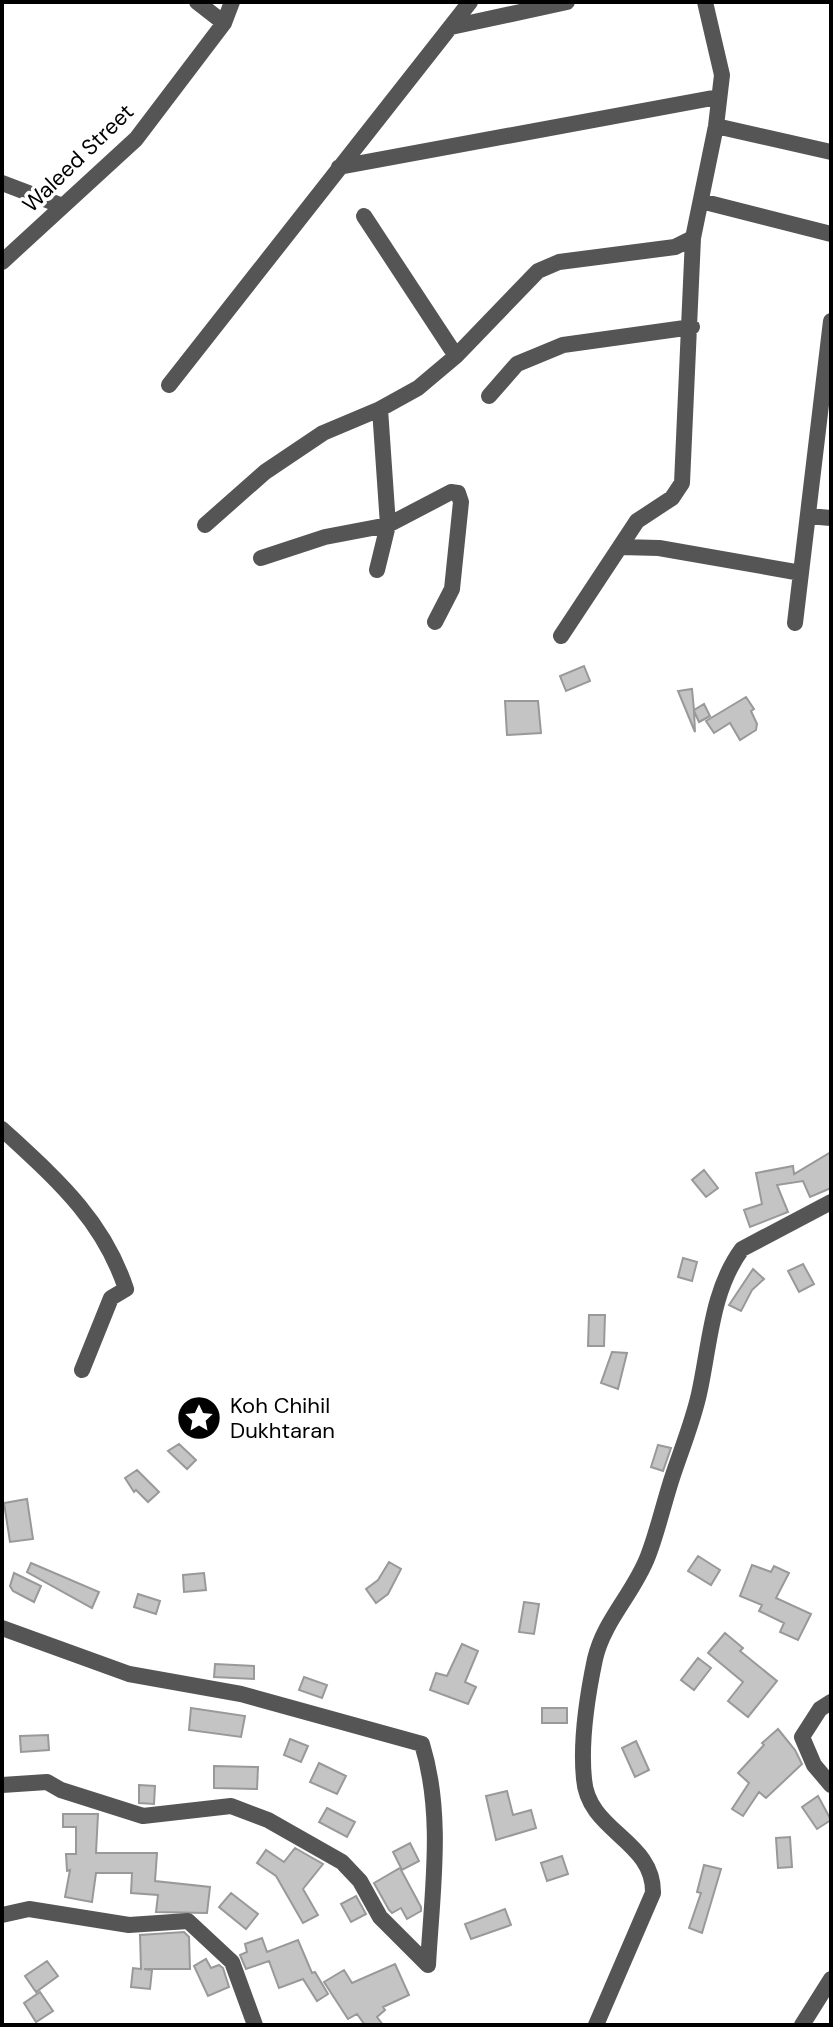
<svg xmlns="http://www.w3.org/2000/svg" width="833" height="2027" font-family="'DM Sans',sans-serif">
	<rect width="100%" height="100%" fill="#fff"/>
	<path fill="#c4c4c4" stroke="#999" stroke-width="2" d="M584,666L590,681L566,691L560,676Z
		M692,689L694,710L704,704L710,716L699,722L694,711L695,732L678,691Z
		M746,697L754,709L751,711L757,724L756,730L740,740L730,723L714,733L706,721Z
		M505,701H538L541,733L507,735Z
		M831,1152V1188L810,1197L803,1181L777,1185L788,1212L750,1227L744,1210L762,1204L756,1173L793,1166L794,1174Z
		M704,1170L718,1188L706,1197L692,1180Z
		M683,1258L697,1262L692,1281L678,1277Z
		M803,1264L814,1284L799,1292L788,1271Z
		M753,1269L764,1279L752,1290L741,1311L729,1305Z
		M589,1315H605L604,1346H588Z
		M612,1352L627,1353L618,1389L601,1383Z
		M179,1444L196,1460L187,1469L168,1451Z
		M658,1445L671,1448L663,1471L651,1467Z
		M137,1470L159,1492L148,1502L136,1490L134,1492L125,1478Z
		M27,1499L33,1539L10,1542L4,1503Z
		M698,1556L720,1570L711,1585L688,1571Z
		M389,1562L401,1569L388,1594L376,1603L366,1589L378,1580Z
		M31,1563L99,1592L92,1608L27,1572Z
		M752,1565L771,1572L774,1566L789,1573L776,1598L811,1614L798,1640L780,1632L784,1623L759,1611L762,1605L740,1596Z
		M14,1573L41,1586L34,1602L13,1591L10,1586Z
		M204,1573L206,1590L184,1592L183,1575Z
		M138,1594L160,1601L156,1614L134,1607Z
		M524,1602L539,1604L534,1634L519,1632Z
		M725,1633L743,1648L740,1651L777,1681L748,1717L728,1701L743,1682L708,1653Z
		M462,1644L478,1651L465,1682L476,1687L468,1704L430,1690L436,1673L447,1676Z
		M698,1658L711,1668L694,1690L681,1680Z
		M215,1664L254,1666V1679L214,1677Z
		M304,1677L327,1685L322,1698L299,1690Z
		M191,1708L245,1716L241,1737L189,1730Z
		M542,1708H567V1723H542Z
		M778,1729L795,1750L802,1764L766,1798L759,1792L743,1816L732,1809L749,1783L738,1773L764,1745L762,1743Z
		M48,1735L49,1750L21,1752L20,1736Z
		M290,1739L308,1746L301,1762L284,1755Z
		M636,1741L649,1770L635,1777L622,1748Z
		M319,1763L346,1776L337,1794L310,1782Z
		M214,1766L258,1767L257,1789L214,1788Z
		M139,1785L155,1786L154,1804L139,1803Z
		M507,1791L513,1815L531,1810L536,1828L496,1840L486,1796Z
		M818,1796L831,1820L817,1829L802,1807Z
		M327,1808L355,1822L347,1837L319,1822Z
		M63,1814H98L96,1853H157L155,1881L210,1887L207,1913L156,1912L158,1895L131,1893L132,1873H96L92,1902L65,1897L70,1870L67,1871L66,1854H76V1827H63Z
		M790,1837L792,1867L778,1868L776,1838Z
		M410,1843L419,1861L402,1870L393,1852Z
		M295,1848L323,1864L303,1889L318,1915L303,1923L276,1876L257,1863L266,1850L284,1862Z
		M562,1856L568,1874L547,1881L541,1863Z
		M704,1865L721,1869L702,1933L689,1928L701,1893L697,1892Z
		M400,1868L421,1907V1911L407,1919L401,1908L392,1913L389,1910L374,1883Z
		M231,1893L258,1914L246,1929L219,1907Z
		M356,1896L366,1914L351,1922L341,1904Z
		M505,1909L511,1925L471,1939L465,1924Z
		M184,1932L189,1937L190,1969H144L152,1970L150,1989L131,1987L133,1968L141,1969L140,1935Z
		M262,1938L267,1952L298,1940L312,1973L315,1972L328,1994L317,2001L303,1979L279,1988L269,1961L246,1969L240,1955L247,1952L245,1944Z
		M206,1959L211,1968L219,1965L223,1968L229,1987L208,1996L194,1966Z
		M47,1961L58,1976L36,1992L25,1976Z
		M395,1964L409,1995L383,2007L385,2010L377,2017L383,2025H365L357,2014L348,2019L324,1982L344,1970L352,1983Z
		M40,1992L53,2011L36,2022L24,2003Z"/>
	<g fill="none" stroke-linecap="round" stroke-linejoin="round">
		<path stroke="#555" stroke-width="16" d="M197,2L224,23
			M451,27L567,2
			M716,126L831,152
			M339,167L718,97
			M2,183L60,205
			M701,201L831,234
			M364,216L456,356
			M2,262L136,139L224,23L232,2
			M169,385L470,2
			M489,396L517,364L563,345L692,327
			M808,516L831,518
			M205,525L265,472L323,433L380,409L418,388L456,356L538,271L559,262L675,247L693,238L716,126L722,75L705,2
			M620,547L659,548L801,573
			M261,558L325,537L388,525L451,492L458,493L461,502L452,589L435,622
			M377,570L388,525L380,409
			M795,623L831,321
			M561,636L637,521L672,498L682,483L693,238
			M2,1129C55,1178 103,1219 126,1289L111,1298L82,1370
			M2,1628L129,1674L241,1694L422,1744C444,1815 432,1891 428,1965
			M831,1702L820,1709L802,1737L814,1765L831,1785
			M2,1785L47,1782L61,1790L143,1816L231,1806L268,1820L342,1862L360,1881L380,1917L428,1965
			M2,1915L29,1909L129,1925L188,1921L232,1962L255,2025
			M596,2025L653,1893C654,1840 588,1832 584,1779C580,1740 587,1697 595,1659C604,1620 634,1593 648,1556C658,1530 664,1502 673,1475C682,1448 693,1421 699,1394C710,1345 711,1291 742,1249L831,1202
			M802,2025L831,1979"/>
	</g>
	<defs>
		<g id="sight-disc" transform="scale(2.3)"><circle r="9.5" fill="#000" stroke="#fff"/><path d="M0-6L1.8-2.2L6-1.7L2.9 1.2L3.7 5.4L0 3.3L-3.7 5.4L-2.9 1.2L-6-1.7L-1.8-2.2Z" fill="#fff"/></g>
	</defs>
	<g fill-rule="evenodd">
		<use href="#sight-disc" x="199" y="1418"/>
	</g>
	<g text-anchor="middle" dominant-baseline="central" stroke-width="7" stroke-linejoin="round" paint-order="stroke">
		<g font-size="22" fill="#000" stroke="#fff">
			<text transform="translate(78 158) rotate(-44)">Waleed Street</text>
		</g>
		<g font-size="22" fill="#000" stroke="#fff" text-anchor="start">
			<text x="230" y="1405">Koh Chihil<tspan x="230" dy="25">Dukhtaran</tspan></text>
		</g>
	</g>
	<rect width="833" height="2027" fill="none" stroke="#000000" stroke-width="8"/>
</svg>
